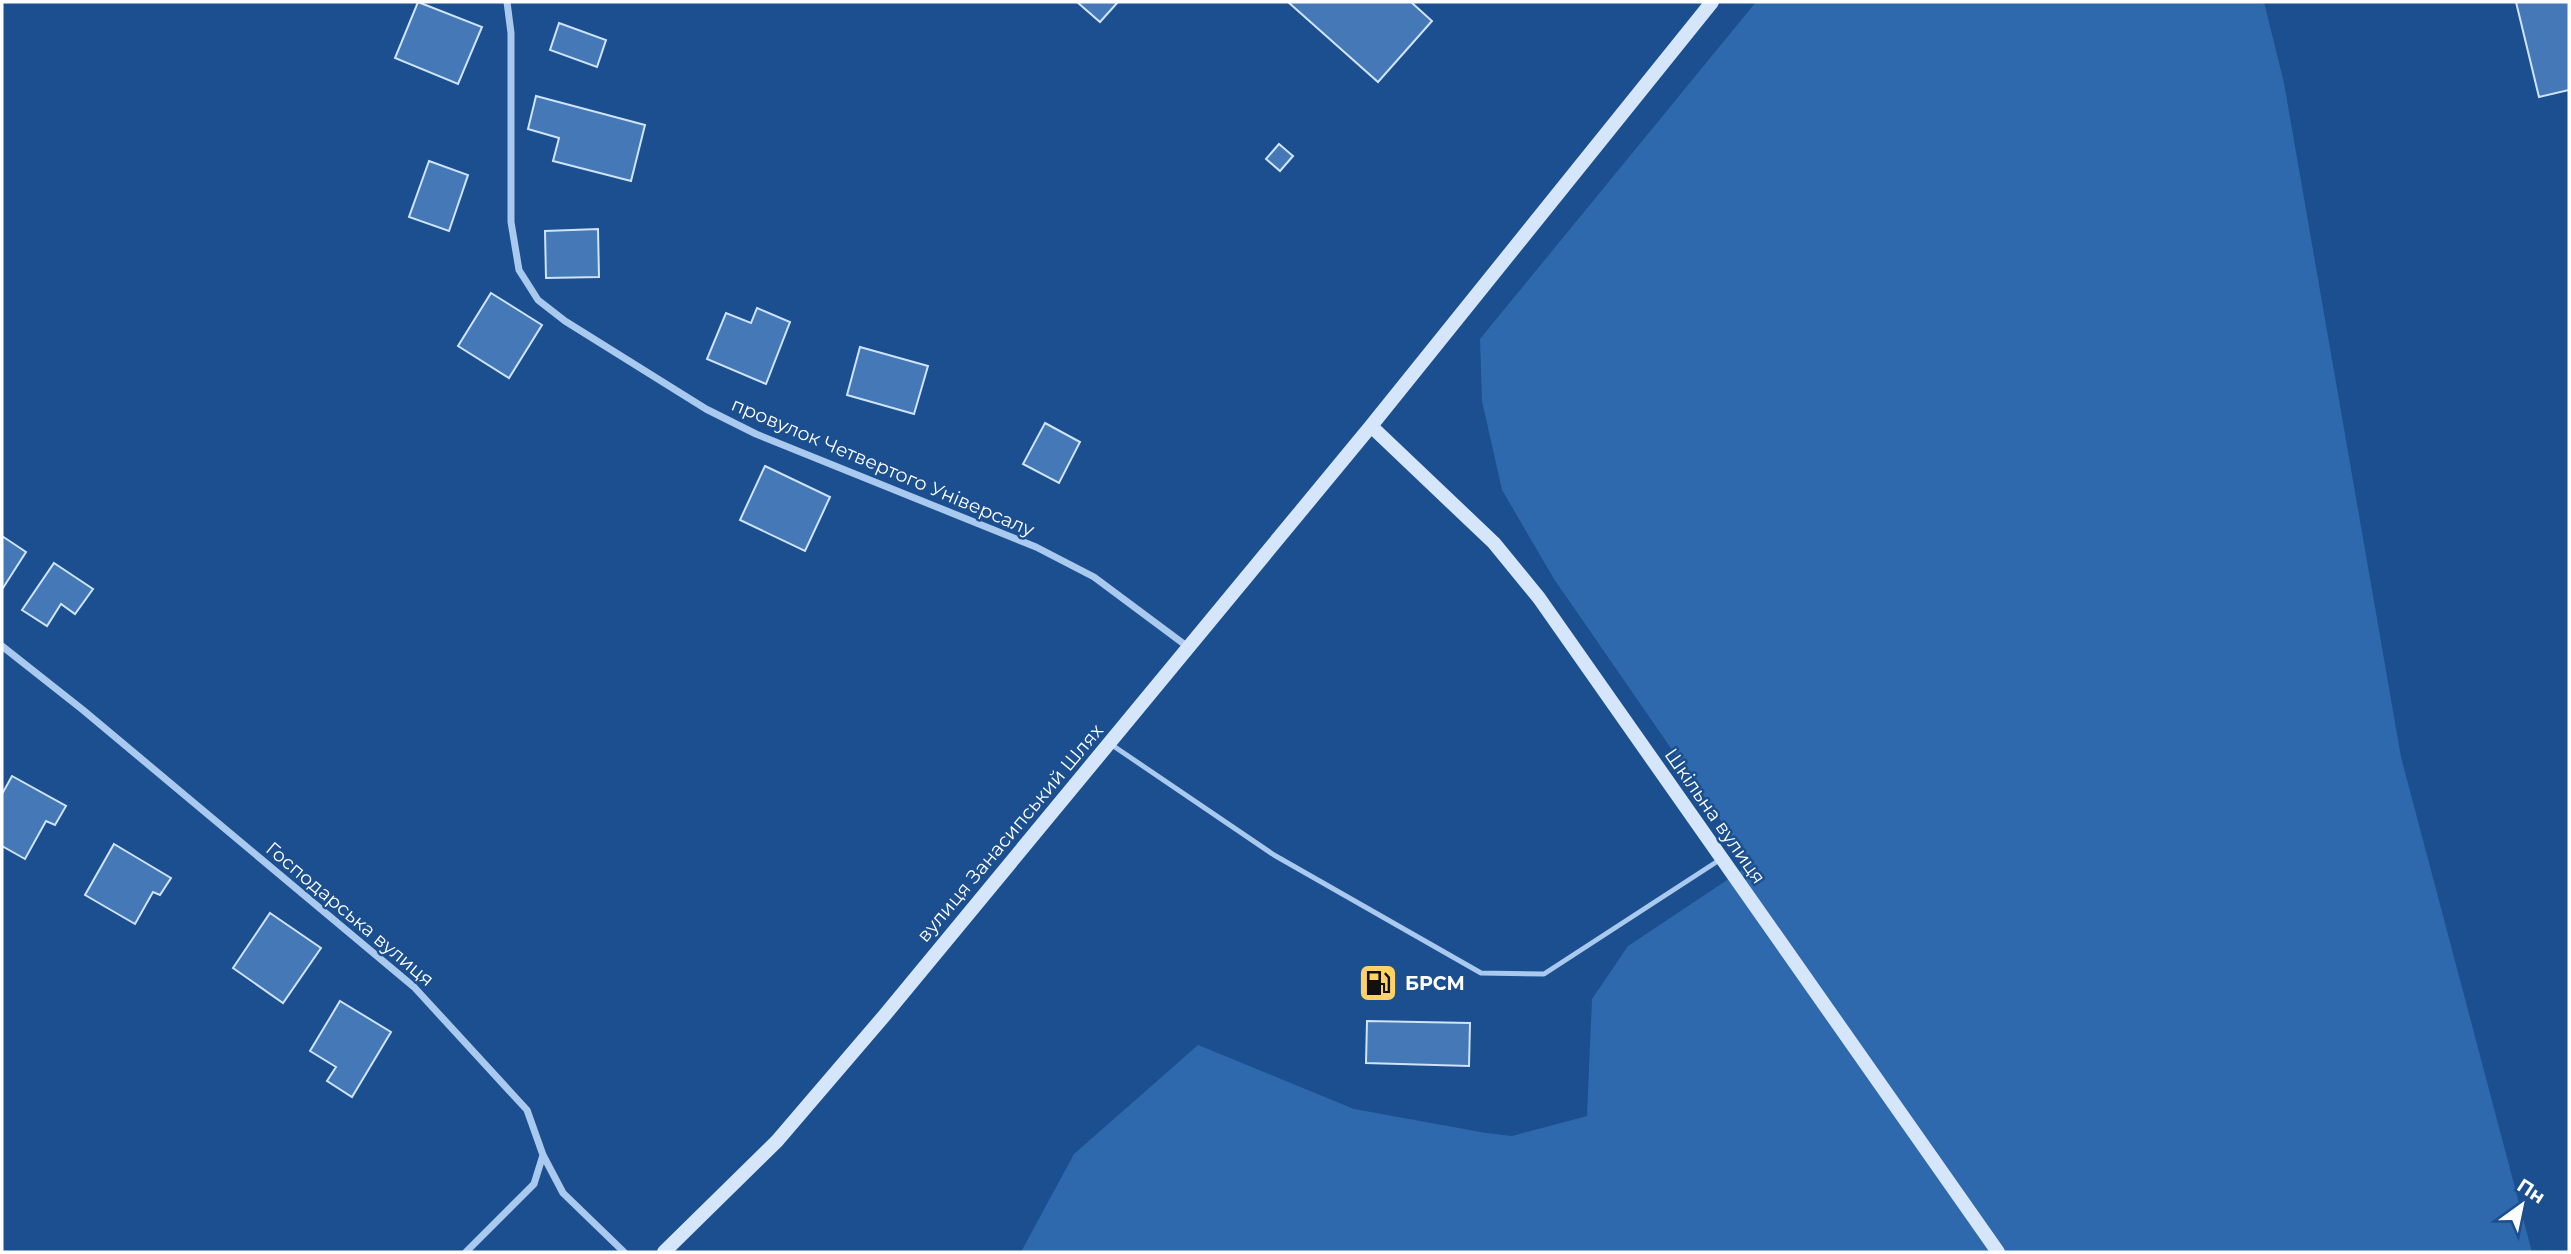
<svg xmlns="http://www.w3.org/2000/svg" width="2571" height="1254" font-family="Montserrat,sans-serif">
	<rect width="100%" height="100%" fill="#1b4f8f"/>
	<path fill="#2e69ad" d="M1756,2H2264L2284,83L2401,757L2532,1252H1021L1074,1154L1198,1045L1354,1109L1486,1133L1512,1136L1587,1116L1592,999L1628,946L1751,864L1554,579L1502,490L1482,401L1480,339Z"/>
	<path fill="#4478b7" stroke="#cfe3fa" stroke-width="2" d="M418,2L482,27L458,84L395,58Z
		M1077,2H1118L1100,22Z
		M1288,2H1411L1432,21L1378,82Z
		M2516,2H2569V90L2539,97Z
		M559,23L606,40L597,67L550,50Z
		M536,96L645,125L631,181L553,161L559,138L528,129Z
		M1279,144L1293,156L1280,171L1266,159Z
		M429,161L468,175L449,231L409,217Z
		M598,229L599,277L546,278L545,231Z
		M491,293L542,325L509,378L458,346Z
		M757,308L790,322L766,384L707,359L726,313L751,323Z
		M860,347L928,366L914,414L847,395Z
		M1045,423L1080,442L1059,483L1023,464Z
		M765,466L830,497L805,551L740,520Z
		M2,536L26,552L3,588L2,587Z
		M54,563L93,589L75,614L61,604L47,626L22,610Z
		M12,776L66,806L55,825L46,821L25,859L2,846V794Z
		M114,844L171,878L160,895L153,892L135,924L85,895Z
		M270,913L321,948L283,1003L233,968Z
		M340,1001L391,1032L352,1097L327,1081L336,1067L310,1051Z
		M1367,1021L1470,1023L1469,1066L1366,1063Z"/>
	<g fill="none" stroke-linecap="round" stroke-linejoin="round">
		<path stroke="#a9c9ee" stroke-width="5" d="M1109,743L1274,855L1481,973L1544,974L1721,859"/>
		<path stroke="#a9c9ee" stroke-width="7" d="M507,2L511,33V222L519,270L538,300L565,321L706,409L756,434L1036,547L1094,577L1188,647
			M2,646L83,710L414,987L527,1110L543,1155L563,1193L624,1252
			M466,1252L534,1184L543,1155"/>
		<path stroke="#d6e6fa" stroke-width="14" d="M1371,426L1494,543L1539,598L1998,1252
			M664,1252L777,1141L884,1016L1371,426L1712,2"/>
	</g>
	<defs>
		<g id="fuel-square" transform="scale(2.0125)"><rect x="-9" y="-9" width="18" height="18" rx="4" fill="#ffd166" stroke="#1b4f8f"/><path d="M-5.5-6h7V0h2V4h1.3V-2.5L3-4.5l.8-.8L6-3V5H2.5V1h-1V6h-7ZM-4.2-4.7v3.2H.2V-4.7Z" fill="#111"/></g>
	</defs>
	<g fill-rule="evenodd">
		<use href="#fuel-square" x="1378" y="983"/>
	</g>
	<g text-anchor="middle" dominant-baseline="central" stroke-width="5" stroke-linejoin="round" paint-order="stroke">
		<g font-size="19" fill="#fff" stroke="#1b4f8f">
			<text transform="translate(883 467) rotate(23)">провулок Четвертого Універсалу</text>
			<text transform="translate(1715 816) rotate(55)">Шкільна вулиця</text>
			<text transform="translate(1010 833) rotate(-50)">вулиця Занасипський Шлях</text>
			<text transform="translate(350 914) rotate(40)">Господарська вулиця</text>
		</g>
		<g font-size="19" font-weight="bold" fill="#fff" stroke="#1b4f8f" text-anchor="start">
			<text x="1405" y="983">БРСМ</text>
		</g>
	</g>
	<rect width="2571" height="1254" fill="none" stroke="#ffffff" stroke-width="7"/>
	<g transform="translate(2522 1205) rotate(33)" stroke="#1b4f8f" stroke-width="5" paint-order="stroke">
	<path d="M0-5L12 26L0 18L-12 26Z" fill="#ffffff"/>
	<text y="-10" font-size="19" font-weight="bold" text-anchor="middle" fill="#ffffff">Пн</text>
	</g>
</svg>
